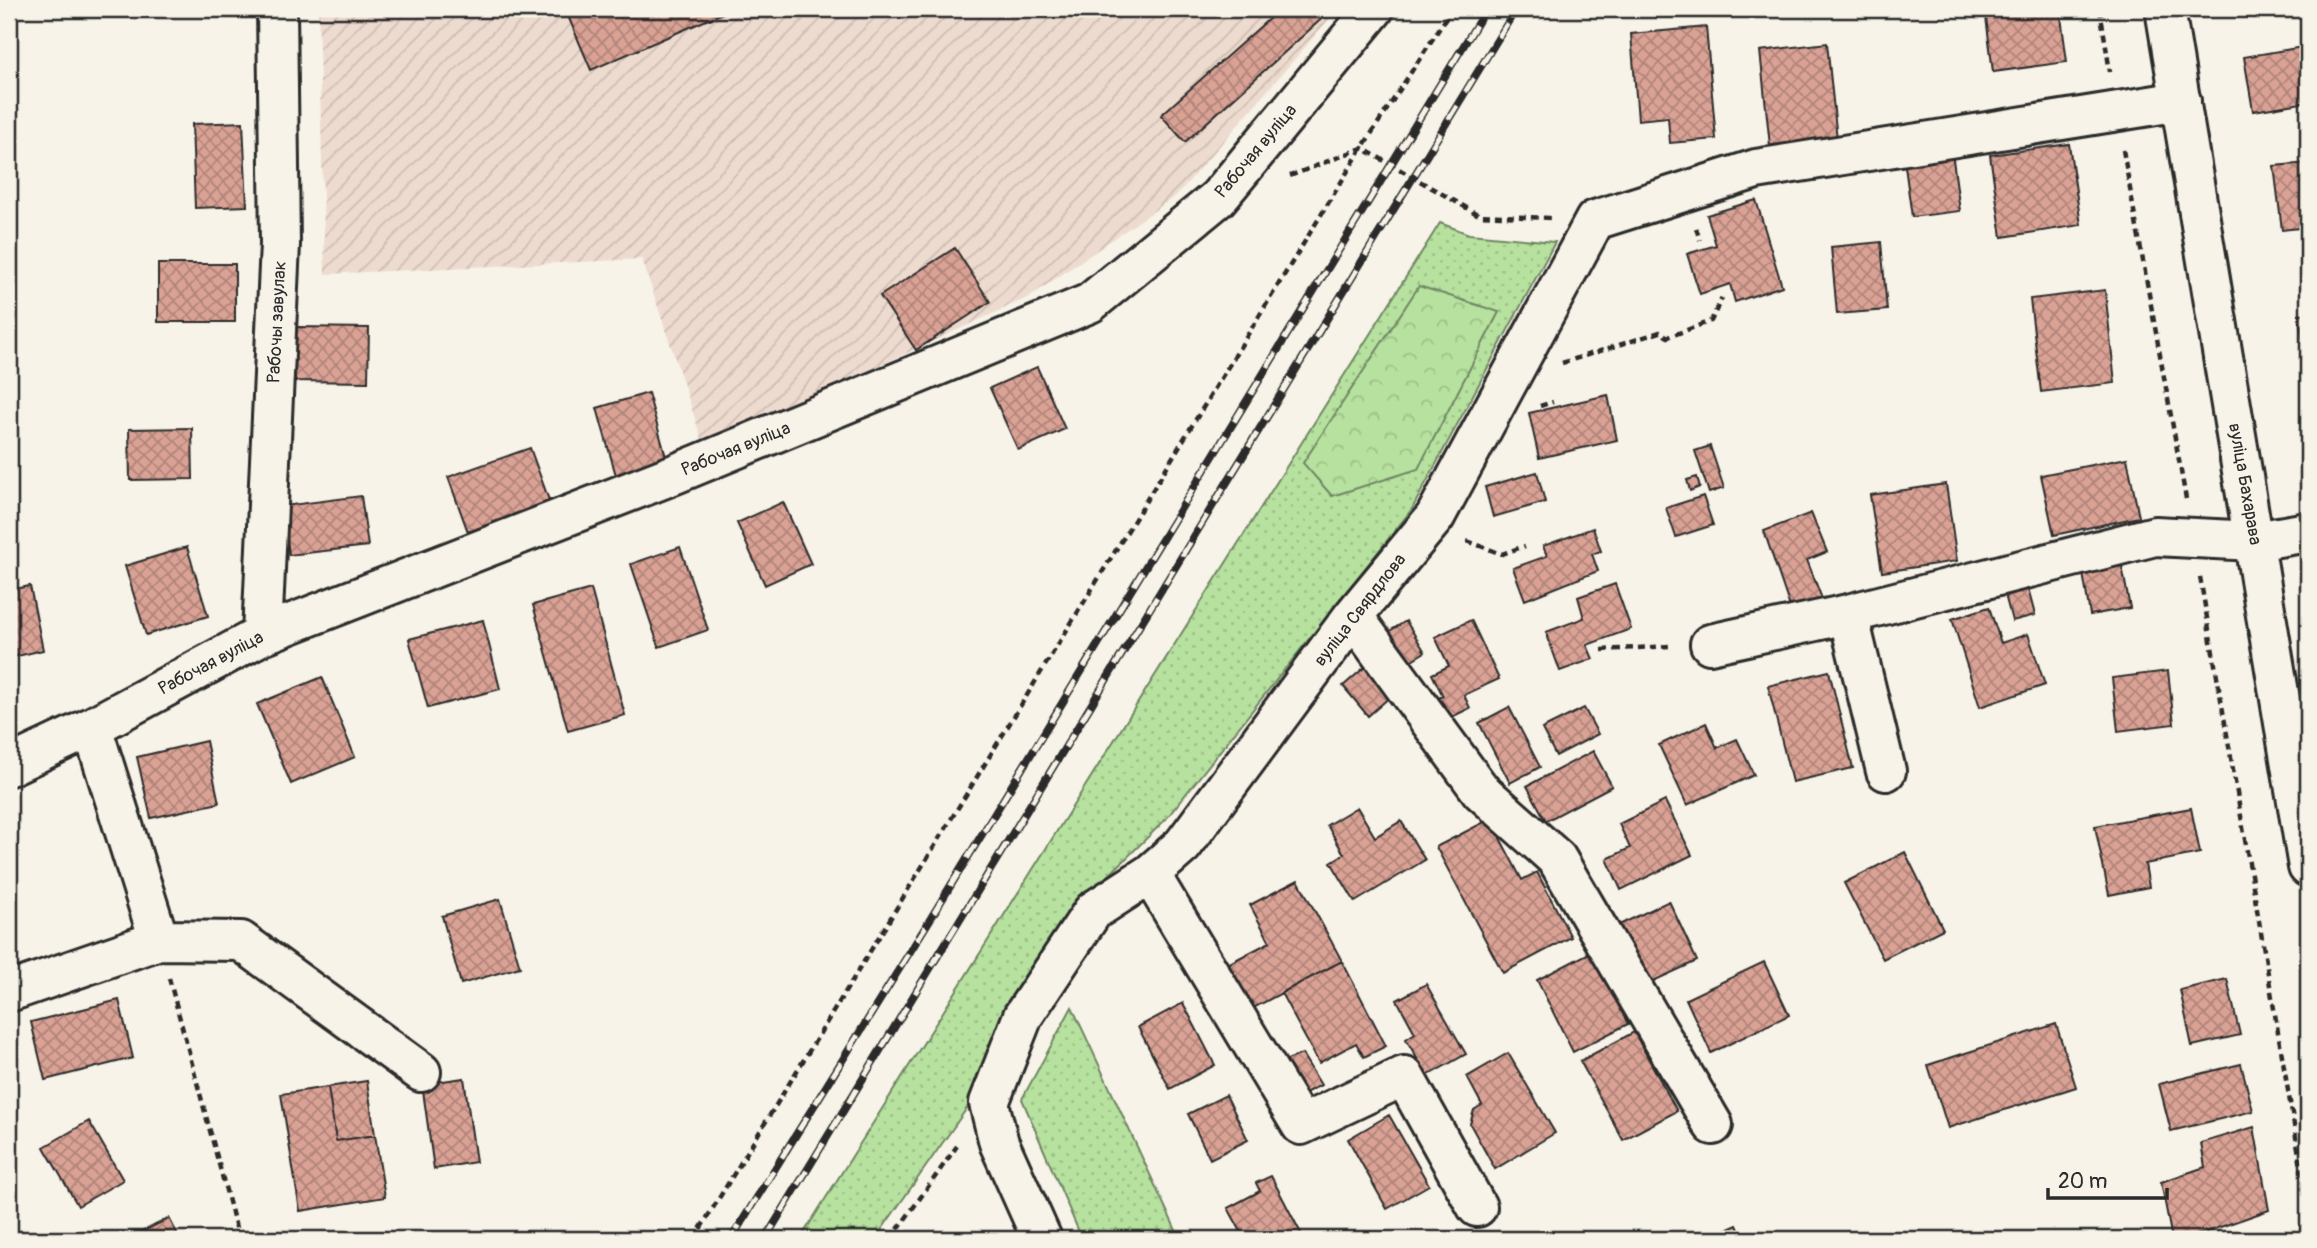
<svg xmlns="http://www.w3.org/2000/svg" width="2317" height="1248" font-family="Pangolin,sans-serif">
	<defs>
		<pattern id="industrial-furrows" width="10" height="10" patternUnits="userSpaceOnUse" patternTransform="scale(1.75)"><rect width="10" height="10" fill="#eedbcf"/><path d="M-1 1l2-2M0 10L10 0M9 11l2-2" fill="none" stroke="#ccbcb2"/></pattern>
		<pattern id="grass-dots" width="8" height="8" patternUnits="userSpaceOnUse" patternTransform="scale(1.75)"><rect width="8" height="8" fill="#b6e19e"/><path d="M2 2h.1M6 6h.1" fill="none" stroke="#9dc188" stroke-width="1.8" stroke-linecap="round"/></pattern>
		<pattern id="forest-crowns" width="20" height="18" patternUnits="userSpaceOnUse" patternTransform="scale(1.75)"><rect width="20" height="18" fill="#b6e19e"/><path d="M2 6a3 3 0 1 1 6 0M12 15a3 3 0 1 1 6 0" fill="none" stroke="#9dc188"/></pattern>
		<pattern id="building-cross-hatch" width="8" height="8" patternUnits="userSpaceOnUse" patternTransform="scale(1.75)"><rect width="8" height="8" fill="#daa295"/><path d="M0 0l8 8M0 8l8-8" fill="none" stroke="#b1847a"/></pattern>
	</defs>
	<rect width="100%" height="100%" fill="#f7f3e8"/>
	<filter id="ink" filterUnits="userSpaceOnUse"><feTurbulence type="fractalNoise" baseFrequency=".0143" numOctaves="2"/><feDisplacementMap in="SourceGraphic" scale="14" xChannelSelector="R" yChannelSelector="G"/><feConvolveMatrix kernelMatrix="1 2 1 2 8 2 1 2 1" color-interpolation-filters="sRGB"/></filter>
	<g filter="url(#ink)">
		<path fill="url(#industrial-furrows)" d="M318,9H1338L1177,195L1029,297L704,446L642,259L325,274Z"/>
		<path fill="url(#grass-dots)" stroke="#708664" stroke-width="2" d="M1440,223L1469,234L1555,242L1412,509L1166,819L1092,892L1010,1006L967,1108L875,1239H800Z
			M1072,1007L1180,1239H1082L1022,1099Z"/>
		<path fill="url(#forest-crowns)" stroke="#708664" stroke-width="2" d="M1419,286L1499,312L1418,469L1332,496L1303,463Z"/>
		<path fill="url(#building-cross-hatch)" stroke="#2b2b2b" stroke-width="2" d="M565,9H732L591,70Z
			M1280,9H1322L1327,14L1185,142L1161,115Z
			M1985,9H2060L2067,62L1993,72Z
			M1706,27L1716,139L1670,143L1668,117L1638,120L1631,34Z
			M1827,43L1837,139L1770,146L1760,51Z
			M2308,46V102L2253,111L2244,57Z
			M243,122L247,206L195,208L192,124Z
			M2069,144L2081,225L2002,237L1990,155Z
			M1952,152L1960,211L1912,217L1904,159Z
			M2308,163V227L2282,230L2274,166Z
			M1756,200L1782,286L1735,302L1730,284L1700,294L1687,254L1716,245L1707,215Z
			M1881,242L1887,310L1837,314L1831,247Z
			M955,248L990,302L916,350L880,296Z
			M158,264H235V322H158Z
			M2105,290L2115,383L2041,392L2030,299Z
			M2308,313V375H2307L2299,314Z
			M296,327L369,328L368,382L295,381Z
			M1037,367L1065,429L1018,450L990,388Z
			M648,393L668,464L617,479L597,408Z
			M1608,395L1617,440L1539,458L1529,413Z
			M192,428L193,479L130,480L129,429Z
			M1710,446L1724,488L1709,493L1695,451Z
			M530,448L550,503L468,532L448,477Z
			M2127,458L2139,517L2054,535L2041,475Z
			M1537,472L1545,502L1493,517L1485,487Z
			M1697,477L1700,487L1690,491L1687,480Z
			M1946,484L1957,561L1882,572L1870,495Z
			M361,496L368,546L289,555L283,506Z
			M1703,496L1713,525L1676,537L1666,508Z
			M783,502L811,564L765,585L737,523Z
			M1811,513L1827,552L1807,560L1824,604L1793,616L1764,531Z
			M1593,528L1601,551L1592,554L1598,571L1525,600L1513,568L1547,556L1543,546Z
			M187,547L208,616L146,635L125,566Z
			M680,547L708,630L659,647L631,564Z
			M2122,566L2130,608L2090,615L2083,573Z
			M1615,584L1631,629L1587,645L1593,659L1560,671L1546,632L1584,618L1578,597Z
			M2027,585L2035,615L2012,621L2004,591Z
			M30,586L43,650L9,658V590Z
			M591,589L625,715L568,731L533,605Z
			M1989,607L2001,643L2028,634L2045,685L1980,707L1952,619Z
			M483,620L500,689L428,708L409,639Z
			M1471,620L1499,679L1464,695L1470,708L1446,720L1436,699L1443,696L1432,674L1449,666L1435,637Z
			M1406,621L1425,652L1402,666L1383,635Z
			M1365,667L1390,697L1368,716L1343,686Z
			M1829,671L1853,768L1792,782L1768,686Z
			M2168,671L2174,724L2118,731L2112,678Z
			M322,677L355,757L291,784L257,704Z
			M1509,707L1540,767L1510,783L1479,723Z
			M1584,708L1598,734L1556,756L1542,729Z
			M1706,723L1717,748L1737,739L1754,775L1687,805L1659,745Z
			M206,741L219,803L151,818L137,757Z
			M1593,751L1612,786L1546,821L1527,786Z
			M1665,801L1692,855L1621,890L1607,859L1630,848L1619,824Z
			M1357,807L1375,837L1401,821L1425,860L1355,902L1331,862L1344,854L1327,825Z
			M2191,808L2200,853L2145,864L2149,887L2109,895L2095,826Z
			M1490,819L1522,880L1537,872L1571,937L1503,973L1436,847Z
			M1905,852L1943,929L1883,959L1844,883Z
			M1298,880L1342,961L1244,1013L1220,968L1270,942L1250,905Z
			M500,899L520,967L461,984L442,916Z
			M1669,901L1697,961L1647,984L1619,925Z
			M1591,952L1628,1024L1573,1052L1537,980Z
			M1342,961L1386,1046L1364,1057L1356,1043L1319,1063L1281,993Z
			M1764,962L1789,1015L1711,1053L1686,999Z
			M2227,979L2240,1035L2192,1046L2180,990Z
			M1426,984L1466,1054L1427,1076L1406,1039L1415,1033L1397,1000Z
			M119,1000L133,1058L45,1080L31,1022Z
			M1183,1003L1215,1065L1170,1089L1138,1027Z
			M2056,1024L2076,1087L1948,1128L1928,1065Z
			M1634,1032L1677,1111L1623,1140L1580,1061Z
			M1508,1053L1555,1133L1495,1169L1470,1124L1474,1110L1482,1105L1467,1077Z
			M1302,1054L1321,1085L1297,1097L1277,1064Z
			M2241,1064L2253,1111L2171,1131L2159,1084Z
			M464,1078L476,1162L434,1169L422,1084Z
			M367,1081L375,1135L336,1141L328,1087Z
			M328,1087L336,1141L375,1135L385,1197L300,1211L281,1094Z
			M1226,1095L1248,1140L1210,1159L1188,1114Z
			M1389,1115L1429,1185L1387,1209L1348,1139Z
			M89,1121L123,1180L78,1206L44,1147Z
			M2254,1127L2269,1210L2186,1239H2172L2161,1182L2205,1167L2201,1143Z
			M1271,1176L1304,1239H1245L1228,1208L1260,1191L1256,1183Z
			M169,1218L180,1239H128Z
			M1737,1225L1743,1239H1705Z"/>
		<g fill="none" stroke-linecap="round" stroke-linejoin="round">
			<g stroke="#2b2b2b" stroke-width="44">
				<path id="minor" d="M1848,614L1886,771
					M1353,616L1481,791L1557,859L1713,1125
					M262,635L280,244L277,9
					M1710,644L1848,614L2155,536L2255,541L2308,532
					M92,727L159,940L241,941L421,1072
					M9,766L92,727L262,635L675,474L1090,303L1218,198L1374,9
					M1150,874L1301,1125L1404,1076L1477,1207
					M9,992L159,940
					M1042,1239L999,1143L989,1103L1023,1016L1093,911L1150,874L1183,845L1353,616L1435,517L1595,220L1756,169L2181,101"/>
			</g>
			<g stroke="#2b2b2b" stroke-width="44">
				<path id="major" d="M2165,9L2308,867"/>
			</g>
			<path stroke="#2b2b2b" stroke-width="4.5" stroke-dasharray="7 5" stroke-linecap="butt" d="M2100,9L2110,72
				M2123,150L2186,499
				M1290,176L1362,148L1479,215L1552,218
				M1696,228L1700,240
				M1562,363L1660,332L1668,337L1711,321L1722,298
				M1540,406L1553,402
				M1467,541L1502,554L1525,546
				M2200,577L2308,1207
				M1602,650L1670,646
				M169,978L239,1239
				M694,1239L1362,148L1452,9
				M891,1239L957,1146"/>
			<use href="#minor" stroke="#f7f3e8" stroke-width="38"/>
			<use href="#major" stroke="#f7f3e8" stroke-width="38"/>
			<g stroke="#2b2b2b" stroke-width="8">
				<path id="rail" d="M731,1239L926,926L1486,9
					M765,1239L1516,9"/>
			</g>
			<use href="#rail" stroke="#f7f3e8" stroke-width="5" stroke-dasharray="16" stroke-linecap="butt"/>
		</g>
	</g>
	<g text-anchor="middle" dominant-baseline="central" stroke-width="6" stroke-linejoin="round" paint-order="stroke">
		<g font-size="18" fill="#2b2b2b" stroke="#f7f3e8">
			<text transform="translate(1256 151) rotate(-50)">Рабочая вуліца</text>
			<text transform="translate(277 322) rotate(-87)">Рабочы завулак</text>
			<text transform="translate(736 449) rotate(-22)">Рабочая вуліца</text>
			<text transform="translate(2245 484) rotate(80)">вуліца Бахарава</text>
			<text transform="translate(1360 610) rotate(-52)">вуліца Свярдлова</text>
			<text transform="translate(211 663) rotate(-28)">Рабочая вуліца</text>
		</g>
	</g>
	<rect width="2317" height="1248" fill="none" stroke="#f7f3e8" stroke-width="35"/>
	<rect x="18" y="18" width="2282" height="1213" fill="none" stroke="#2b2b2b" stroke-width="2.5" filter="url(#ink)"/>
	<path d="M2048 1188v10h119v-10" fill="none" stroke="#2b2b2b" stroke-width="3.5"/>
	<text x="2058" y="1188" font-size="21" fill="#2b2b2b" stroke="#f7f3e8" stroke-width="5" paint-order="stroke">20 m</text>
</svg>
